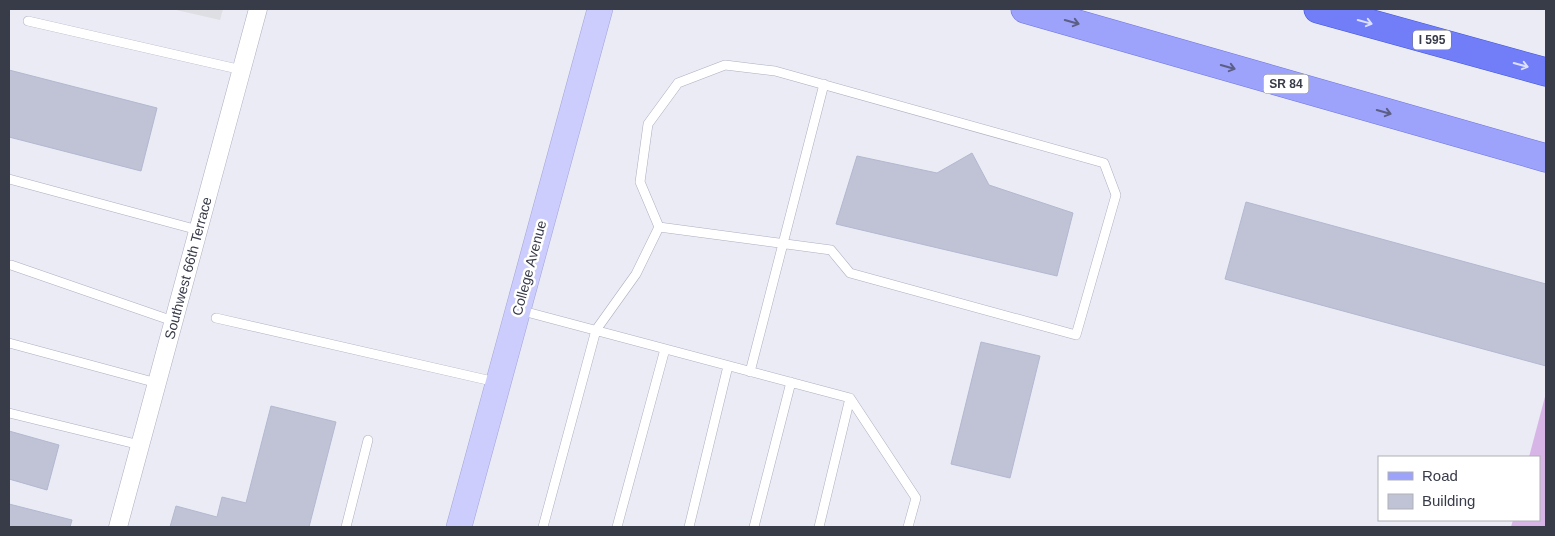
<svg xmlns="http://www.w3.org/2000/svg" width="1555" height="536" font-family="Helvetica,sans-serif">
	<rect width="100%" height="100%" fill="#eaebf4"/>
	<path fill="#d7b5e7" d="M1546,393V527H1511L1513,520H1539V457H1529Z"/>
	<path fill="#dedfe3" d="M172,9H223L220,20Z"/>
	<path fill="#c0c3d6" stroke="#b3b8d0" d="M9,70L157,108L141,171L9,137Z
		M972,153L989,185L1073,213L1057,276L836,224L857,156L937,173Z
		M1246,202L1546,284V366L1225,279Z
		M981,342L1040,356L1010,478L951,464Z
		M271,406L336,422L309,527H170L176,506L217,517L222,497L246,503Z
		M9,431L59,445L47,490L9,479Z
		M9,504L72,520L70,527H9Z"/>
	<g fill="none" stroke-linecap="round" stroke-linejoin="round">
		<g stroke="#adafc0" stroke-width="10">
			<path id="lane" d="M28,21L242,70
				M725,65L775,71L1104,163L1116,195L1076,335L850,273L831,250L659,227L640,182L648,124L678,83Z
				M9,179L198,230
				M11,265L173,321
				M519,310L850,398L916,498L908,527
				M216,318L496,382
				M9,343L157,383
				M750,372L824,84
				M9,413L140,445
				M346,527L368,440
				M543,527L596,330L636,274L659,227
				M617,527L665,349
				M689,527L728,366
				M754,527L791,382
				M819,527L850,398"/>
		</g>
		<g stroke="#adafc0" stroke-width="19">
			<path id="street" d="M118,527L258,9"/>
		</g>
		<g stroke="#a2a4db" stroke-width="26">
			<path id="secondary" d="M459,527L600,9"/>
		</g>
		<g stroke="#6d74e0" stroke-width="29">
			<path id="primary" d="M1025,9L1546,158"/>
		</g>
		<g stroke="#4155d8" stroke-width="29">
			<path id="highway" d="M1318,9L1546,72"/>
		</g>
		<use href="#lane" stroke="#fff" stroke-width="9"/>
		<use href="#street" stroke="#fff" stroke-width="18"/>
		<use href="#secondary" stroke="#ccccfd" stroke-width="25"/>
		<use href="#primary" stroke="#9da2fa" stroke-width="28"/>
		<use href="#highway" stroke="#717ef8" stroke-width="28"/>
	</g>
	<defs><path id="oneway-shaft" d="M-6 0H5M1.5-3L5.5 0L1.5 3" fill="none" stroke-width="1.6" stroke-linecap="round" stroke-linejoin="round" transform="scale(1.25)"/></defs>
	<g stroke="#5b5f86">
		<use href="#oneway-shaft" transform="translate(1072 22) rotate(16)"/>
		<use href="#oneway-shaft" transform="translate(1228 67) rotate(16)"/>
		<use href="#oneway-shaft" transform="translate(1384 112) rotate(16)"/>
	</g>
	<g stroke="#dcdffd">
		<use href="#oneway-shaft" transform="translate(1365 22) rotate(15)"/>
		<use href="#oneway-shaft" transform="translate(1521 65) rotate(15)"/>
	</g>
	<g text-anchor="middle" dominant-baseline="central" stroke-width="5" stroke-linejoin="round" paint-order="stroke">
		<g fill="#fff" stroke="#74767f" stroke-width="1">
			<rect x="1413" y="30.5" width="38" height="19" rx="4"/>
			<rect x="1263.5" y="74.5" width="45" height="19" rx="4"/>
		</g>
		<g font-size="12" font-weight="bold" fill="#383b48">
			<text x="1432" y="40">I 595</text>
			<text x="1286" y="84">SR 84</text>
		</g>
		<g font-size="14" fill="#383b48" stroke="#fff">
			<text transform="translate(188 268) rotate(-75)">Southwest 66th Terrace</text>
			<text transform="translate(529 268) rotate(-75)">College Avenue</text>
		</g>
	</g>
	<rect width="1555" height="536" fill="none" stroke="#383b48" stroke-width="20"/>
	<rect x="1378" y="456" width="162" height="65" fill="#ffffff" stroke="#afb1b6"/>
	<rect x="1388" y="472" width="25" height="8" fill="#9da2fa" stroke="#afb1b6"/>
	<text x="1422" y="481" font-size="15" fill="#383b48">Road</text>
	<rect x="1388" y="494" width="25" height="15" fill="#c0c3d6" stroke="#afb1b6"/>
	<text x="1422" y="506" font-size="15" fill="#383b48">Building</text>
</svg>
